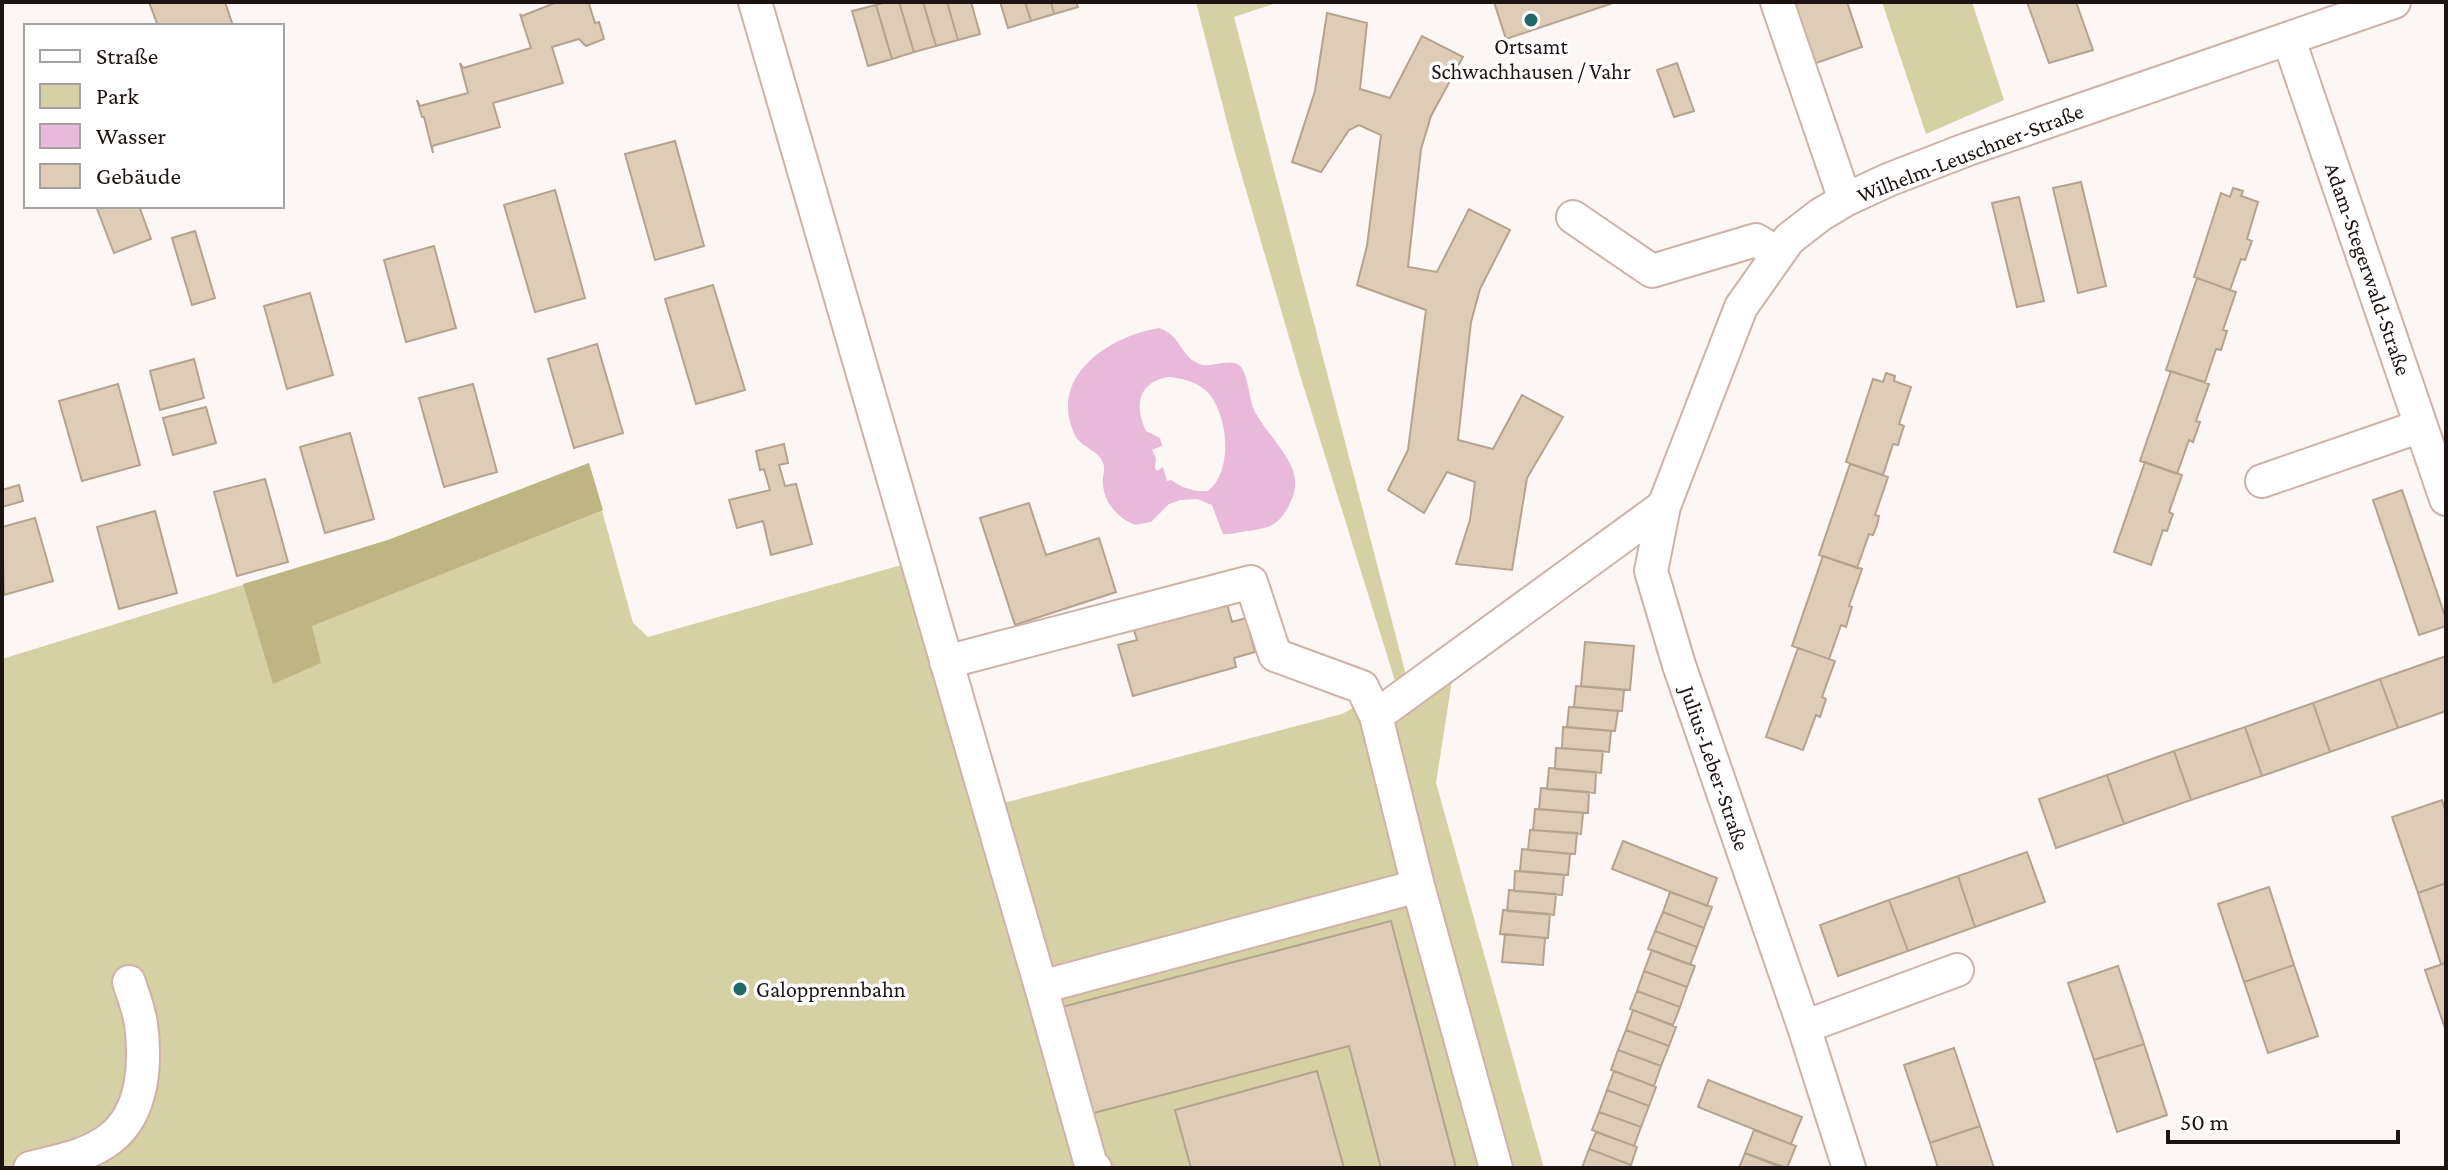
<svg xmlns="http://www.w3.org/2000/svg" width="2448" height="1170" font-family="'Crimson Pro',serif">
	<rect width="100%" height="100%" fill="#fcf6f4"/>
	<path fill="#d6d0a5" d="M1196,2H1280L1234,17L1406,675L1453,674L1436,783L1544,1168H2V659L388,540L589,463L633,623L648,637L905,564L996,805L1342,714L1396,684L1300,375L1234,149Z
		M1882,2H1972L2004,100L1926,134Z"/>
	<path fill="#beb582" d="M589,463L603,510L312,626L321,663L273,684L243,584L388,540Z"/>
	<path fill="#e9b9d9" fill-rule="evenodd" d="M1159,328C1181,335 1180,356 1199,364C1211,369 1230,357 1240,366C1248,373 1249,400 1255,412C1266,432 1283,447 1292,468C1297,480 1296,491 1290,503C1278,529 1266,528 1241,532C1235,533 1230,535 1223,534L1212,505L1197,499L1180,500L1169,504L1151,522L1135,525C1118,518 1104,503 1103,484C1102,478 1105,471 1104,466C1101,450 1081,448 1075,435C1047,377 1109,336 1159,328ZM1169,377C1181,378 1194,381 1204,389C1229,410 1234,471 1208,491C1194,492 1182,488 1171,480L1167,481L1163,467L1157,471L1155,468L1156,458L1152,450L1162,446L1160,438L1146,431C1134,407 1138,381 1169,377Z"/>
	<path fill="#dfccb7" stroke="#b6a38f" stroke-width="2" d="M149,2H225L233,26H158Z
		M557,2H593L589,4L595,23L599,22L604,39L586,46L579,39L552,47L563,83L493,103L500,127L432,146L433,153L424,117H422L417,100L420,106L468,93L460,63L463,68L531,48L520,14L522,16Z
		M887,2H899L914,52L892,59L876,5Z
		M899,2H923L936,46L914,52Z
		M923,2H947L958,40L936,46Z
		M947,2H971L980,34L958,40Z
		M1000,2H1025L1031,21L1008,28Z
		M1025,2H1051L1054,14L1031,21Z
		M1051,2H1076L1078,7L1054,14Z
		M1494,2H1616L1506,39Z
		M1789,2H1847L1862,47L1805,67Z
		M2027,2H2076L2093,50L2049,63Z
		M876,5L892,59L868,66L852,11Z
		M1327,13L1367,23L1360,89L1390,98L1422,36L1463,57L1431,116L1421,149L1408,267L1437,272L1469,209L1510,230L1480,289L1471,322L1458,440L1493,449L1522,395L1563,417L1527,478L1512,570L1456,564L1470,520L1475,482L1447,472L1424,513L1388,490L1408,450L1426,310L1357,285L1367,246L1381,135L1359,125L1349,130L1321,172L1292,162L1315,91Z
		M1677,63L1694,111L1674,117L1657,70Z
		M675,141L704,246L655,260L625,154Z
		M2081,182L2106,286L2078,293L2053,188Z
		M2233,188L2243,191L2241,196L2258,202L2247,239L2252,241L2245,260L2241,259L2230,290L2194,277L2221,193L2230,197Z
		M555,190L585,298L535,312L504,205Z
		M2019,197L2044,301L2017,307L1992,203Z
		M96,206H139L151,239L114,253Z
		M195,231L215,298L192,305L172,238Z
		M434,246L456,328L406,342L384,260Z
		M2197,278L2236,292L2223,330L2227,331L2221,350L2216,349L2205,382L2166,370Z
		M713,285L745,390L696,404L665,299Z
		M310,293L333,375L287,389L264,306Z
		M597,344L623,433L574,448L548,359Z
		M194,359L204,398L160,410L150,371Z
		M2171,371L2209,384L2196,421L2200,422L2193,442L2189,440L2177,474L2140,461Z
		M1886,373L1895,376L1894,381L1911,387L1899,424L1904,426L1901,435L1898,445L1893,444L1883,475L1846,462L1873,379L1883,382Z
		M118,384L140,465L82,481L59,401Z
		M473,384L497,472L444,487L419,398Z
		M206,407L216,443L173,455L163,418Z
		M350,433L374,519L325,533L300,447Z
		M784,444L788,463L779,465L785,486L796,484L812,544L771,555L763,521L737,528L729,500L770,490L764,469L760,470L756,451Z
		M2145,462L2182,475L2169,512L2173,514L2167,531L2163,530L2151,565L2114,552Z
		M1850,464L1888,477L1875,515L1879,516L1877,525L1873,535L1869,534L1857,568L1819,555Z
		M265,479L288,562L237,576L214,492Z
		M19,485L23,501L2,507V490Z
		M2402,490L2446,619V626L2419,635L2373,500Z
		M1029,503L1046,555L1099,538L1116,592L1015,625L980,518Z
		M155,511L177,593L119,609L97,527Z
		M35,518L53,581L4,595L2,527Z
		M1823,556L1862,569L1849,606L1852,607L1846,627L1841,625L1829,659L1792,646Z
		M1227,604L1232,622L1246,618L1255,652L1234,658L1236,667L1133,696L1118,645L1137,640L1134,630Z
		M1585,642L1634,646L1630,690L1581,686Z
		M1798,648L1835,661L1822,697L1826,699L1820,717L1816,715L1803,750L1766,737Z
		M2446,656V711L2398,728L2380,679Z
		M2380,679L2398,728L2330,752L2313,703Z
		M1576,686L1624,690L1622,711L1574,707Z
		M2313,703L2330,752L2262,776L2245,727Z
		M1569,707L1618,711L1615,731L1567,727Z
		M1563,727L1611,731L1609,752L1562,748Z
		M2245,727L2262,776L2191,800L2174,751Z
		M1556,748L1603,751L1601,773L1555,769Z
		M2174,751L2191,800L2124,824L2107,775Z
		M1549,768L1596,772L1595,793L1547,789Z
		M2107,775L2124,824L2056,848L2039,799Z
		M1541,788L1589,792L1588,813L1539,809Z
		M2442,800L2446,813V883L2418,893L2392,817Z
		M1535,809L1583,813L1581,834L1533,830Z
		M1530,830L1577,833L1575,854L1528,850Z
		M1623,841L1717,878L1707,906L1612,869Z
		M1522,849L1570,854L1568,875L1520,871Z
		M2027,852L2045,902L1975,927L1958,876Z
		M1515,871L1564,875L1562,895L1514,891Z
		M1958,876L1975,927L1908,951L1889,900Z
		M2446,883V963L2441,964L2418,893Z
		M2269,887L2294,965L2244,982L2218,904Z
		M1509,890L1556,894L1554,915L1507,911Z
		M1670,892L1712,907L1704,928L1663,912Z
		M1889,900L1908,951L1838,976L1820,925Z
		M1503,910L1550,914L1548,938L1500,934Z
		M1663,912L1704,928L1697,947L1655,931Z
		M1391,921L1456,1168H1381L1349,1046L1086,1115L1058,1008Z
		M1655,931L1697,947L1690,965L1648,949Z
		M1505,934L1545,938L1543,965L1502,962Z
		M1652,950L1695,966L1687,987L1644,971Z
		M2446,963V1031L2425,970Z
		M2294,965L2318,1036L2268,1053L2244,982Z
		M2118,966L2144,1044L2094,1060L2068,983Z
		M1644,971L1687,987L1680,1007L1637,991Z
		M1637,991L1680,1007L1673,1025L1630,1009Z
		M1633,1010L1676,1027L1669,1046L1626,1030Z
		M1626,1030L1669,1046L1661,1066L1618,1050Z
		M2144,1044L2167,1115L2117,1132L2094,1060Z
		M1954,1048L1980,1126L1930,1143L1904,1065Z
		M1618,1050L1661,1066L1654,1086L1611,1070Z
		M1317,1071L1344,1168H1191L1175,1110Z
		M1614,1071L1656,1087L1649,1106L1607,1090Z
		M1708,1080L1802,1117L1791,1144L1698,1107Z
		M1607,1090L1649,1106L1641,1127L1599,1112Z
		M1599,1112L1641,1127L1634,1146L1592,1130Z
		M1980,1126L1994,1168H1938L1930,1143Z
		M1754,1130L1796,1146L1787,1168L1745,1153Z
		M1596,1132L1637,1147L1631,1165L1589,1149Z
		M1589,1149L1631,1165L1629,1168H1582Z
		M1745,1153L1783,1168H1739Z"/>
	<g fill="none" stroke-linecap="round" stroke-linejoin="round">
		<g stroke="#ceb2a8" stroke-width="36">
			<path id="minor" d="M755,2L1041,987L1418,886L1376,716L1664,506
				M1777,2L1845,200
				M2289,40L2446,499
				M1573,217L1652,271L1756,240L1777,253
				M2262,481L2421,426
				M946,662L1251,582L1275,655L1362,687L1376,716
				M1418,886L1496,1168
				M1041,987L1091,1165L1095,1168
				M1804,1027L1957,970
				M30,1168C57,1161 89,1156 111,1138C144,1112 146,1062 141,1024C139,1010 133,995 129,982
				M1849,1168L1804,1027L1679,665L1651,571L1664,506L1741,307L1789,239L1820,215L1845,200L1888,180L1968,149L2394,2"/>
		</g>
		<use href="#minor" stroke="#fff" stroke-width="32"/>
	</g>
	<g fill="#1c6965" stroke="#fff" stroke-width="3">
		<circle cx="1531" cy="20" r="8"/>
		<circle cx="740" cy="989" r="8"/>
	</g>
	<g text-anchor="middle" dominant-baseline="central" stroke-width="7" stroke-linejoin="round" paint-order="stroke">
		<g font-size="22" fill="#1d1310" stroke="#fff">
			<text x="1531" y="46">Ortsamt<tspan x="1531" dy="25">Schwachhausen / Vahr</tspan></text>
			<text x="756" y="989" text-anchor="start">Galopprennbahn</text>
		</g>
		<g font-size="22" fill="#1d1310" stroke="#fff">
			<text transform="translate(1970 153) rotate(-21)">Wilhelm-Leuschner-Straße</text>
			<text transform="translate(2368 269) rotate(71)">Adam-Stegerwald-Straße</text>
			<text transform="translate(1715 768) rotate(71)">Julius-Leber-Straße</text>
		</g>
	</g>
	<rect width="2448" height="1170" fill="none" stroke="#1d1310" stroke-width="8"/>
	<rect x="24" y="24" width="260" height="184" fill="#ffffff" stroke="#a5a19f" stroke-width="2"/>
	<rect x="40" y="50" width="40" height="12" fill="#ffffff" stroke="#a5a19f" stroke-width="2"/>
	<text x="96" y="64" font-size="24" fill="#1d1310">Straße</text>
	<rect x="40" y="84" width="40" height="24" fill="#d6d0a5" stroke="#a5a19f" stroke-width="2"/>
	<text x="96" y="104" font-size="24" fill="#1d1310">Park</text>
	<rect x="40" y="124" width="40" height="24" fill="#e9b9d9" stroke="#a5a19f" stroke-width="2"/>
	<text x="96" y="144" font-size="24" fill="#1d1310">Wasser</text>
	<rect x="40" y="164" width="40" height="24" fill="#dfccb7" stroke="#a5a19f" stroke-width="2"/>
	<text x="96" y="184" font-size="24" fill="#1d1310">Gebäude</text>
	<path d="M2168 1130v12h230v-12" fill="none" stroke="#1d1310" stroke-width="4"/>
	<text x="2180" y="1130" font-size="24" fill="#1d1310" stroke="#ffffff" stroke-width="6" paint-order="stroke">50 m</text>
</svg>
